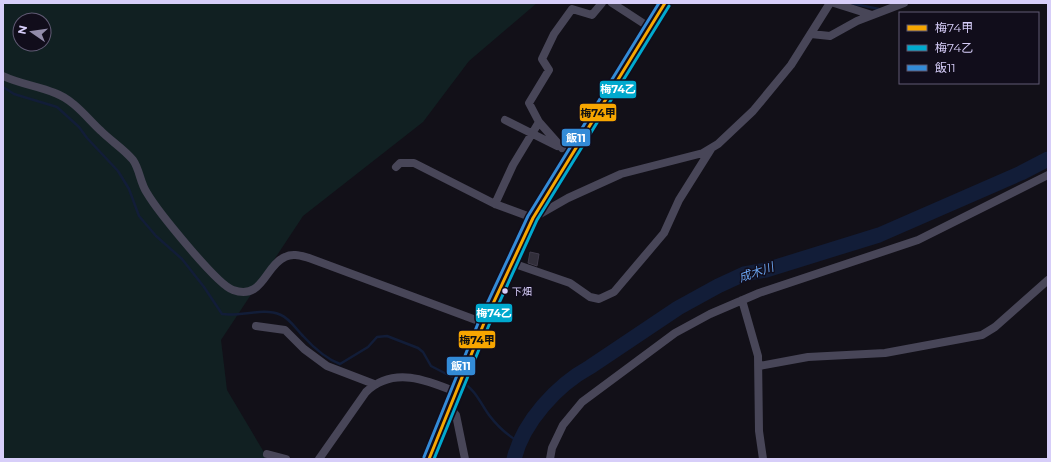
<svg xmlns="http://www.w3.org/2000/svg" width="1051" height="462" font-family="Montserrat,'Noto Sans JP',sans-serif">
	<rect width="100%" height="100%" fill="#121018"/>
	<path fill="#112022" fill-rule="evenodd" d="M3,3H537L469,61L423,122L303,216L221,340L227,390L268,459H3ZM20,20H44V44H20Z"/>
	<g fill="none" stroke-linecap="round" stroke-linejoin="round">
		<path stroke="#121d38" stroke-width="2.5" d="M850,3L879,9
			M3,87L14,94L57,107L79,127L87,138L118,171L129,189L139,216L156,236L182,259L204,287L222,314C242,317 262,307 281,315C290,319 296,329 303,336C313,347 327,359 340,364L368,347L377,337L387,336L418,348L423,352L431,366L458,380
			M462,382C475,389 481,404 489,415C498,427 507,435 519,442"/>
		<path stroke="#121d38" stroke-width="15" d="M514,459C523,422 557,385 590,367L678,308L718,286L744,274L766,270L879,235L1021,173L1048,159"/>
	</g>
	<path fill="#312e3a" stroke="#403b4b" d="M530,252L539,254L537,266L528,263Z"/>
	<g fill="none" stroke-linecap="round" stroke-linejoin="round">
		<path stroke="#484658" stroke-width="8" d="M612,3L649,27
			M834,3L872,15
			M811,34L830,36L857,21L904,3
			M3,76C20,84 38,86 55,93C74,100 87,118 101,131C111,141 124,149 133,160C140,170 140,183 147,193C157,210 217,285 233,290C263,301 265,265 285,257C293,253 301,256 309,258L484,323
			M505,120L557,146
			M562,148L539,122L529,103L549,70L542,59L554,34L572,9L592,15L602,3
			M396,167L400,163H414L495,204L533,218L568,198L621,174L703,153L718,144L753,111L791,65L830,3
			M495,204L513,165L539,122
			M512,263L570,283L590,297L599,299L614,292L664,233L679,200L711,149
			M742,300L758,356L759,431L763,459
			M256,326L285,330L304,349L327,366L374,384
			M759,366L808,357L885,353L982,335L995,327L1048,280
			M450,408L456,415L465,459
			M267,454L286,459
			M319,459L366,392C393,366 427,380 456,392
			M550,459L552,448L563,425L582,402L675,333L710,314L759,293L918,240L1048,175"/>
		<path stroke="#5d5169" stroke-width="10" d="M429,459L484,323L533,218L665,3"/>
		<g stroke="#110d1b" stroke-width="6">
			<path id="bus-1" d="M429,459L484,323L533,218L665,3"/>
		</g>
		<g stroke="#110d1b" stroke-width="6">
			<path id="bus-2" d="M434,459L489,325L537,220L669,6"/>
		</g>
		<g stroke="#110d1b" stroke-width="6">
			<path id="bus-3" d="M424,457L479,321L528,216L659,3"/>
		</g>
		<use href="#bus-1" stroke="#f7a600" stroke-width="3"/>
		<use href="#bus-2" stroke="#00a9ce" stroke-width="3"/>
		<use href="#bus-3" stroke="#338bd7" stroke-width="3"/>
	</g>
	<circle fill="#d7cef9" stroke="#110d1b" stroke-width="1.5" cx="505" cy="291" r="3.5"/>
	<g text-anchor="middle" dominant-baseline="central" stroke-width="3" stroke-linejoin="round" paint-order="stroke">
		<g font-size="10" fill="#d7cef9" stroke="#110d1b" text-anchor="start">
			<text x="512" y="291">下畑</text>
		</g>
		<g font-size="12" font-style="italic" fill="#68a2ed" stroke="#110d1b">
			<text transform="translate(756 272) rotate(-19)">成木川</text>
		</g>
	</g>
	<g stroke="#110d1b" stroke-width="1.5">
		<rect x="599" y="80" width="38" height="19" rx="4" fill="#00a9ce"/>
		<rect x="579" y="103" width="38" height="19" rx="4" fill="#f7a600"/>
		<rect x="561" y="128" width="30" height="19" rx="4" fill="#338bd7"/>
		<rect x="475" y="303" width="38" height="20" rx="4" fill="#00a9ce"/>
		<rect x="458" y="330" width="38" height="19" rx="4" fill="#f7a600"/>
		<rect x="446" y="356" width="30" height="20" rx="4" fill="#338bd7"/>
	</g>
	<g font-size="11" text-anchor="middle" font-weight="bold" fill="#fff">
		<text x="618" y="93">梅74乙</text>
		<text x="576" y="142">飯11</text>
		<text x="494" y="317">梅74乙</text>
		<text x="461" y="370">飯11</text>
	</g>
	<g font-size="11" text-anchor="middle" font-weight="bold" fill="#111">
		<text x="598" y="117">梅74甲</text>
		<text x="477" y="344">梅74甲</text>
	</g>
	<rect width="1051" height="462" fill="none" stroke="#d7cef9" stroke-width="8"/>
	<rect x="899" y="12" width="140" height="72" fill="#110d1b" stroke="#605a74"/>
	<rect x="907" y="25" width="20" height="6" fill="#f7a600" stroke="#605a74"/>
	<text x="935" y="32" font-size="12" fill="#d7cef9">梅74甲</text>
	<rect x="907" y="45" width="20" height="6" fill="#00a9ce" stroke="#605a74"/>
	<text x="935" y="52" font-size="12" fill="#d7cef9">梅74乙</text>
	<rect x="907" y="65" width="20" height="6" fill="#338bd7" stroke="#605a74"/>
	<text x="935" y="72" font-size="12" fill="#d7cef9">飯11</text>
	<g transform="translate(32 32) rotate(283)"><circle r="19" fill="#110d1b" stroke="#605a74"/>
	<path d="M0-3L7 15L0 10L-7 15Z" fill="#928caa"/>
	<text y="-6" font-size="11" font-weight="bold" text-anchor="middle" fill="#d7cef9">N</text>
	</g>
</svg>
